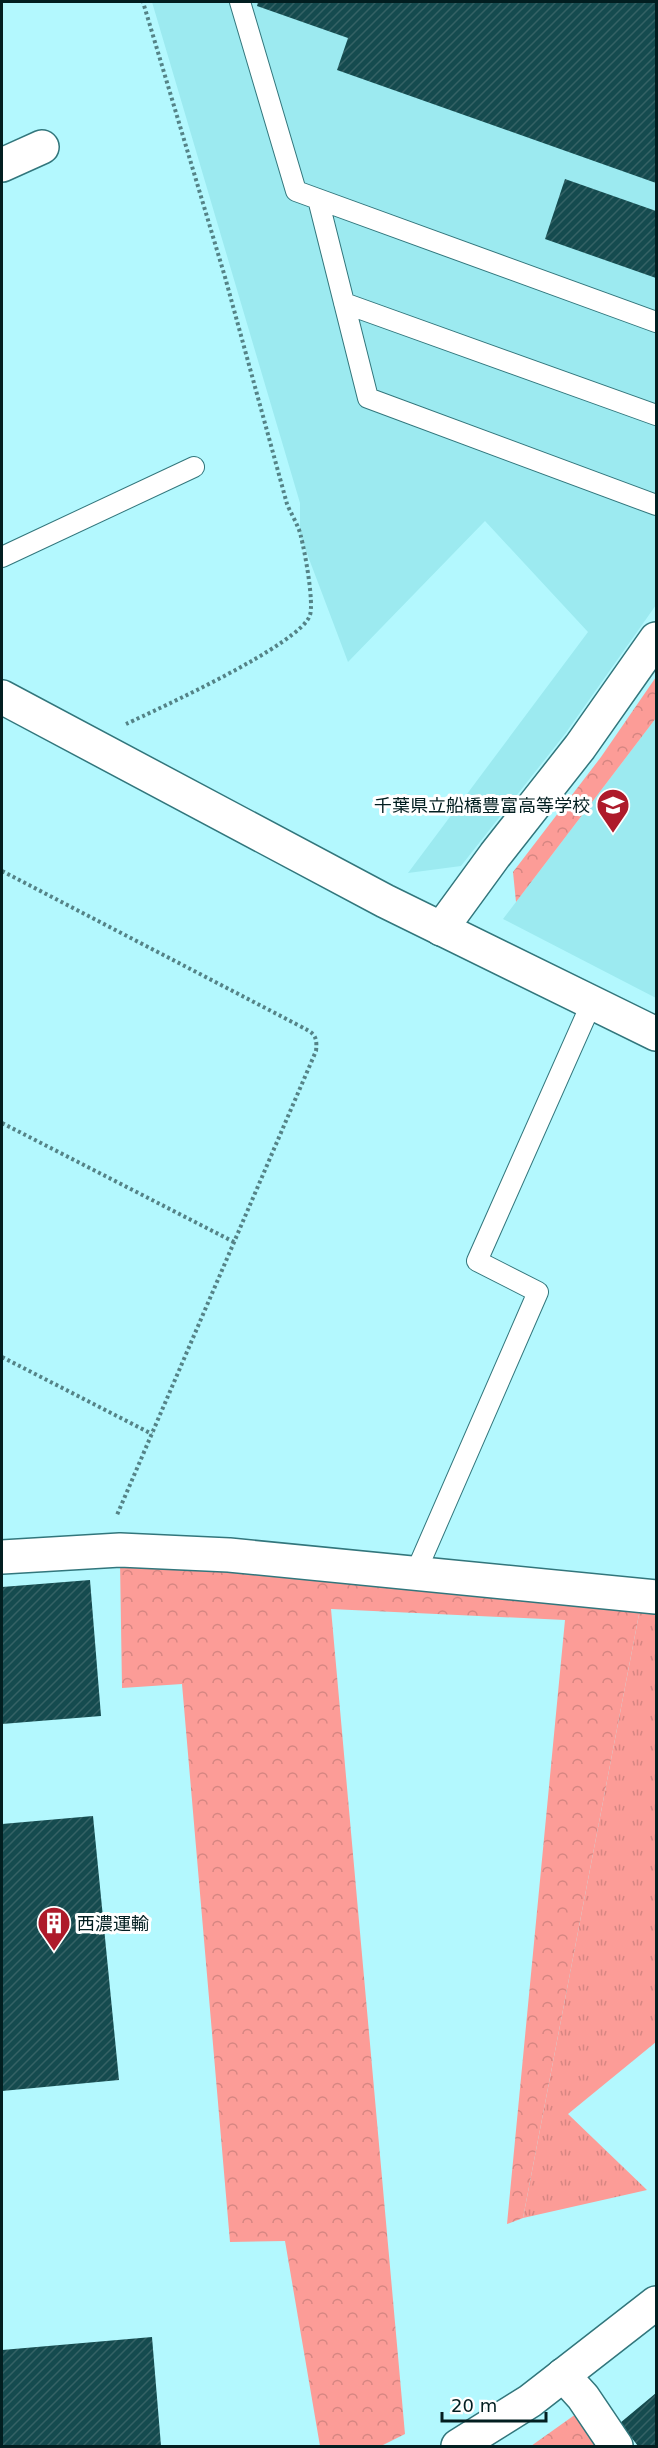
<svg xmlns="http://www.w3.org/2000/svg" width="658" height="2448" font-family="'DejaVu Sans','Noto Sans JP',sans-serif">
	<defs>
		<pattern id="grass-tufts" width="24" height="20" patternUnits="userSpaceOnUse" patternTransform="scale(1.5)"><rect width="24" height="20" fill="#fc9c97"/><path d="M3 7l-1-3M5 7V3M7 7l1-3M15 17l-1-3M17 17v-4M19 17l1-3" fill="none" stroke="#d68682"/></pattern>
		<pattern id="forest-crowns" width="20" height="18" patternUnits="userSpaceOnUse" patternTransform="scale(1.5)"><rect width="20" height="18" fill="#fc9c97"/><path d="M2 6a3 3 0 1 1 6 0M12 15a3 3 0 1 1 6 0" fill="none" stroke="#d68682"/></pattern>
		<pattern id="building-hatch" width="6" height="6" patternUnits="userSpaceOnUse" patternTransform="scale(1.5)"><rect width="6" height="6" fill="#154b4f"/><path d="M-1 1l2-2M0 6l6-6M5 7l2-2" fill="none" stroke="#356265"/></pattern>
	</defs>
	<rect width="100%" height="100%" fill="#b3f8fe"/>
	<path fill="#9ceaf0" d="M152,2H656V605L565,734L461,866L408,873L588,632L485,521L348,662L300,535V503Z
		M656,718V998L503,919Z"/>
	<path fill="url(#grass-tufts)" d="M640,1609L656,1611V2042L568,2114L647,2190L523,2218Z"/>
	<path fill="url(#forest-crowns)" d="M656,677V718L516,902L513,872L601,757Z
		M120,1561L640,1609L523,2218L507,2224L565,1620L331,1609L405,2434L381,2446H320L285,2241L230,2242L182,1684L122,1688Z
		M576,2414L599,2446H531Z"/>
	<path fill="url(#building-hatch)" d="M258,2H656V183L337,70L348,38L257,6Z
		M565,179L656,211V278L545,239Z
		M90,1580L101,1716L2,1724V1587Z
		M93,1816L119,2080L2,2091V1824Z
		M152,2337L161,2446H2V2350Z
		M656,2393V2446H638L620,2423Z"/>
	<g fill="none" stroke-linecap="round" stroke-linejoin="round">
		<g stroke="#32767c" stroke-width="22">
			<path id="service" d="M240,2L296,191L656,322
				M318,199L368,398L656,505
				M344,303L656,415
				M2,557L194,467
				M415,1574L538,1292L477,1261L592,1002"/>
		</g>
		<g stroke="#32767c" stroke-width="36">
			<path id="minor" d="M2,165L42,147
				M2,697L385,901L656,1034
				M2,1557L120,1550L229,1555L656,1597
				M563,2375L583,2397L616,2446"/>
		</g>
		<g stroke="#32767c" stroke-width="36">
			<path id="tertiary" d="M441,929L495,855L580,747L656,639
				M458,2446L530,2401L656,2303"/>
		</g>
		<path stroke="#548387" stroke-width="4" stroke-dasharray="3 3" stroke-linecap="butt" d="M126,724C158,709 301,644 310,615C314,602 305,552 301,537C299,526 291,514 287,504L225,277L143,2
			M2,871L298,1025C312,1033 318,1033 316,1051L117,1515
			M2,1123L234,1242
			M2,1357L152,1434"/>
		<use href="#service" stroke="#fff" stroke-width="20"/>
		<use href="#minor" stroke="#fff" stroke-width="33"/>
		<use href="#tertiary" stroke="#fff" stroke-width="33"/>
	</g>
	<defs>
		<g id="school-pin" transform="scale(1.725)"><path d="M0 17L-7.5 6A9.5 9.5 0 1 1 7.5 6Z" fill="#ae1a2a" stroke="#fff"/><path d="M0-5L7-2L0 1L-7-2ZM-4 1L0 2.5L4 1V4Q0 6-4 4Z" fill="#fff"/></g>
		<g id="building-pin" transform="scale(1.725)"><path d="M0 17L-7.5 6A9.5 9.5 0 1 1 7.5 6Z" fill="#ae1a2a" stroke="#fff"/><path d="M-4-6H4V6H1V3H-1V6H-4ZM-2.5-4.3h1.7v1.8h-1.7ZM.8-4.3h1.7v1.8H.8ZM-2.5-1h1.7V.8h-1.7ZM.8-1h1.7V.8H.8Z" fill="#fff"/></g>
	</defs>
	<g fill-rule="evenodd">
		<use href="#school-pin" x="613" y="805"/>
		<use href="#building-pin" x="54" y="1923"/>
	</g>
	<g text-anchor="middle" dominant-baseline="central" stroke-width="6" stroke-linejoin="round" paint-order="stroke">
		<g font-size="18" fill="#021e20" stroke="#fff" text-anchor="end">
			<text x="590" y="805">千葉県立船橋豊富高等学校</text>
			<text x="77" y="1923" text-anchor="start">西濃運輸</text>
		</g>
	</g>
	<rect width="658" height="2448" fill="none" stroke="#021e20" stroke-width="6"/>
	<path d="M442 2412v9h104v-9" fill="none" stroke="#021e20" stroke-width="3"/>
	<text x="451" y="2412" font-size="18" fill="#021e20" stroke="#ffffff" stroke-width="4.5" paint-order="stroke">20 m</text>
</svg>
